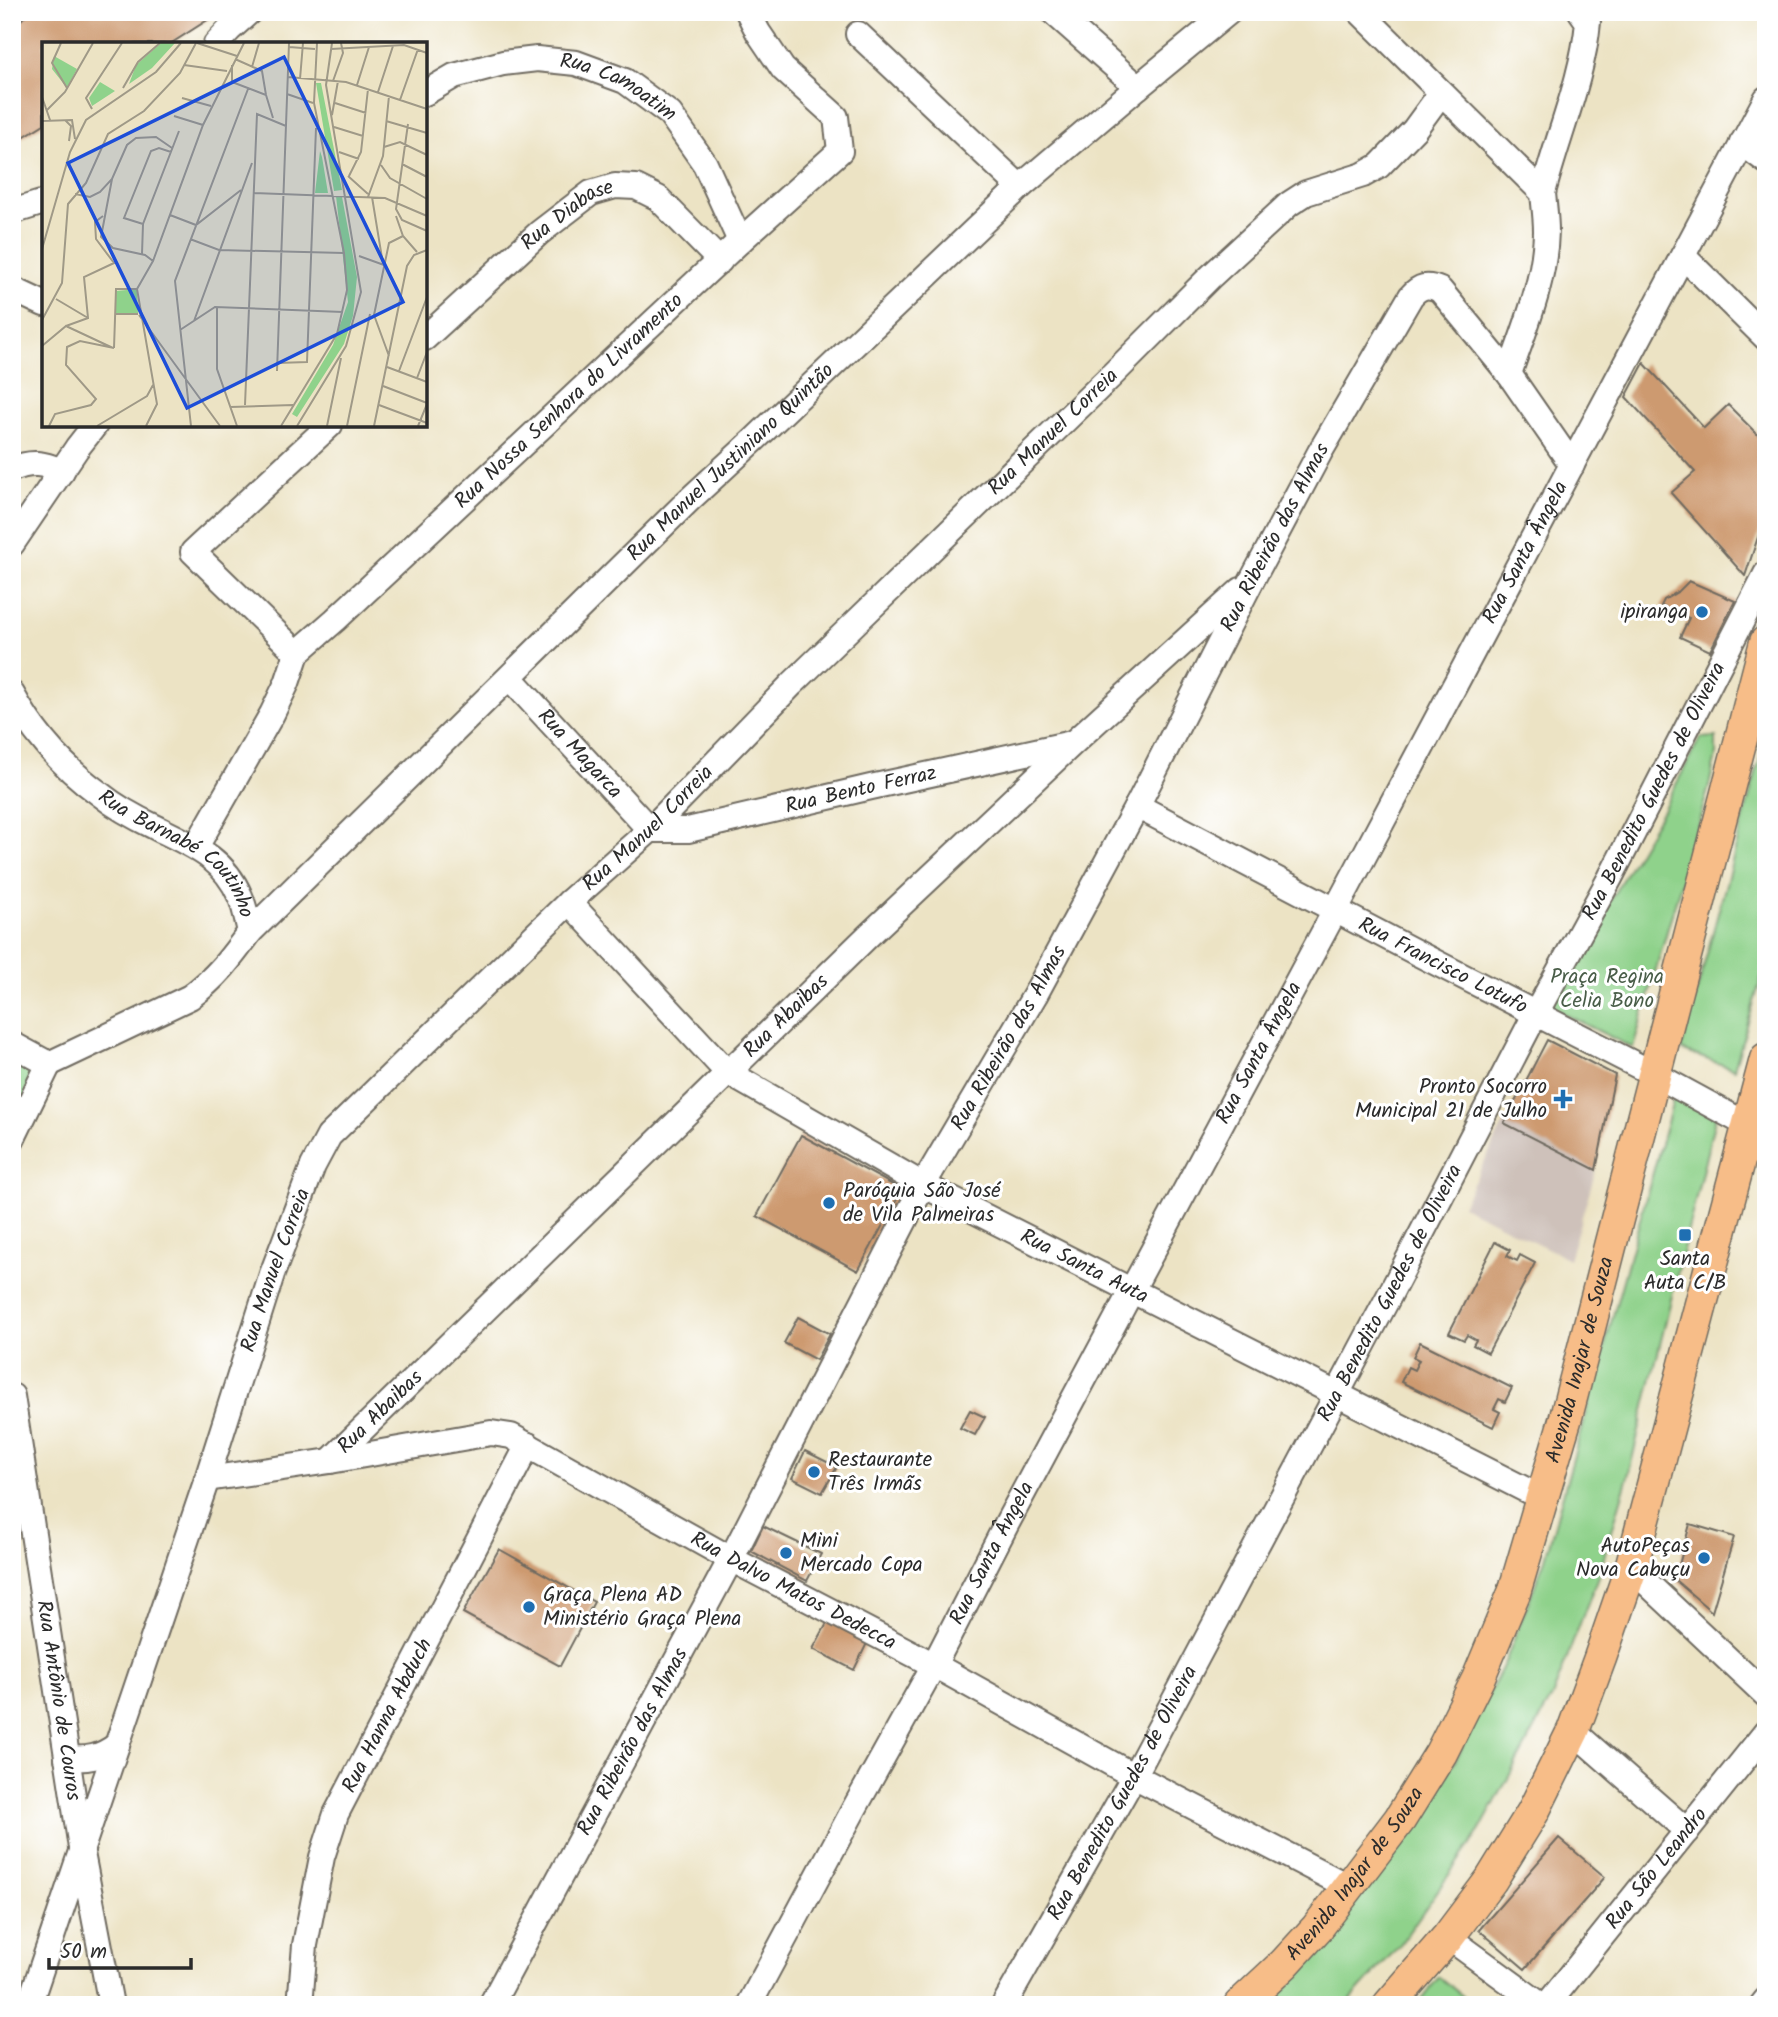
<svg xmlns="http://www.w3.org/2000/svg" width="1778" height="2017" font-family="Kalam,sans-serif">
	<rect width="100%" height="100%" fill="#fff"/>
	<filter id="ink" filterUnits="userSpaceOnUse"><feTurbulence type="fractalNoise" baseFrequency=".0143" numOctaves="2"/><feDisplacementMap in="SourceGraphic" scale="14" xChannelSelector="R" yChannelSelector="G"/><feConvolveMatrix kernelMatrix="1 2 1 2 8 2 1 2 1" color-interpolation-filters="sRGB"/></filter>
	<filter id="wash" filterUnits="userSpaceOnUse"><feTurbulence type="fractalNoise" baseFrequency=".00686" numOctaves="4" result="noise"/><feDisplacementMap in="SourceGraphic" scale="28" xChannelSelector="R" yChannelSelector="G"/><feGaussianBlur stdDeviation="1.57" result="paint"/><feColorMatrix in="noise" values="0 0 0 0 0 0 0 0 0 0 0 0 0 0 0 0 0 1.4 0 .05"/><feComposite in="paint" operator="in"/></filter>
	<g filter="url(#wash)">
		<rect width="100%" height="100%" fill="#ece3c4"/>
		<path fill="#cec1ba" d="M1504,1123L1596,1170L1569,1259L1462,1206Z"/>
		<path fill="#8fd28b" stroke="#5d7e5b" stroke-width="2" d="M1766,736V962L1734,1069L1681,1050Z
			M1716,737V756L1708,790L1633,1048L1548,1006L1663,810L1700,738Z
			M12,1044L49,1064L12,1151Z
			M1675,1094L1716,1115L1628,1476L1600,1571L1552,1697L1480,1830L1399,1946L1346,2005H1258L1354,1904L1411,1833L1459,1754L1506,1660L1545,1559Z
			M1439,1977L1474,2005H1417Z"/>
		<g id="blocks">
			<path fill="#cd9a70" d="M29,12H220L170,44H44V124L12,144V29Z
				M1644,363L1704,428L1728,405L1758,435L1766,427V513L1745,576L1671,493L1695,472L1626,397Z
				M1689,581L1735,601L1710,651L1680,637L1689,618L1661,606L1664,600L1679,591Z
				M1547,1040L1615,1075L1596,1170L1504,1123Z
				M801,1135L902,1190L858,1271L757,1216Z
				M1495,1242L1510,1250L1507,1256L1517,1261L1520,1255L1535,1263L1488,1353L1473,1345L1476,1340L1467,1335L1464,1340L1449,1333Z
				M798,1317L830,1334L816,1360L784,1343Z
				M1420,1342L1512,1388L1505,1402L1499,1399L1494,1409L1500,1412L1493,1427L1401,1382L1408,1367L1414,1370L1419,1360L1413,1357Z
				M970,1410L985,1417L975,1435L960,1428Z
				M805,1451L837,1467L822,1493L792,1478Z
				M1690,1524L1734,1537L1712,1612L1675,1580Z
				M763,1526L821,1554L807,1581L751,1551Z
				M499,1549L594,1602L560,1666L463,1613Z
				M831,1616L870,1637L854,1670L813,1649Z
				M1559,1838L1605,1877L1525,1969L1479,1930Z"/>
		</g>
	</g>
	<g filter="url(#ink)">
		<use href="#blocks" fill-opacity="0" stroke="#6f6b61" stroke-width="2"/>
		<g fill="none" stroke-linecap="round" stroke-linejoin="round">
			<g stroke="#6f6b61" stroke-width="28">
				<g id="minor">
					<path d="M1053,12L1138,87"/>
					<path d="M1360,12L1543,193C1544,205 1546,218 1546,231C1545,281 1525,328 1509,374"/>
					<path d="M858,34L1020,187"/>
					<path d="M216,44L230,29L249,12"/>
					<path id="s1" d="M425,93L454,76L503,63L537,59L576,63L625,81L670,114L705,164L740,241"/>
					<path d="M1742,143L1766,161"/>
					<path d="M1543,193C1557,138 1583,78 1588,22L1581,12"/>
					<path d="M12,212L44,202"/>
					<path d="M1683,256L1766,338"/>
					<path d="M12,289L44,304"/>
					<path id="s2" d="M425,338L539,233L591,193L615,186L636,187L658,198L720,261"/>
					<path d="M12,469C32,461 42,463 62,471"/>
					<path d="M12,544L77,448L95,425"/>
					<path d="M297,653L193,552L330,425"/>
					<path id="s3" d="M510,678L650,830H688L871,787L1072,743"/>
					<path id="s4" d="M12,694C33,733 64,768 100,794C116,807 136,818 155,827C190,845 223,856 240,896C245,907 247,920 250,932C231,958 216,978 190,997L49,1064"/>
					<path id="s5" d="M1137,806L1421,955L1654,1074L1766,1135"/>
					<path id="s6" d="M196,847L272,714L287,683L297,653L335,620L740,241L840,151L836,117L783,69L758,32L748,12"/>
					<path id="s7" d="M569,902L727,1072L923,1185L1542,1498"/>
					<path id="s8" d="M250,932L689,500L753,441L1020,187L1138,87L1229,12"/>
					<path d="M12,1044L49,1064"/>
					<path d="M12,1140L49,1064"/>
					<path id="s9" d="M12,1396L81,1848L111,2005"/>
					<path id="s10" d="M330,1461L869,935L1073,743L1241,590"/>
					<path id="s11" d="M207,1479L330,1461L491,1433L511,1436L731,1559L934,1665L1134,1776L1349,1887"/>
					<path d="M1631,1568L1766,1695"/>
					<path d="M1573,1731L1687,1831"/>
					<path d="M67,1758C88,1760 101,1757 117,1745"/>
					<path d="M1448,1937L1541,2005"/>
					<path id="s12" d="M29,2005L207,1479L272,1274L313,1166L329,1136L569,902L650,830L792,684L1111,376L1209,278L1289,204L1306,193L1363,175L1379,166L1414,130L1441,93"/>
					<path id="s13" d="M300,2005L305,1945L322,1857L336,1814L528,1445"/>
					<path id="s14" d="M491,2005L731,1559L923,1185L1035,995L1137,806L1252,580L1320,452L1411,296C1420,286 1427,284 1440,290L1509,374L1572,465"/>
					<path id="s15" d="M749,2005L854,1809L934,1665L1006,1525L1336,909L1766,99"/>
					<path id="s16" d="M1004,2005L1134,1776L1388,1298L1536,1013L1610,878L1766,574"/>
					<path id="s17" d="M1547,2005L1766,1732"/>
					<path d="M1762,2005L1766,2000"/>
				</g>
			</g>
			<g stroke="#6f6b61" stroke-width="35">
				<g id="major">
					<path id="s18" d="M1240,2005L1284,1964L1317,1928L1400,1819L1441,1753L1478,1679L1514,1593L1566,1417L1766,642"/>
					<path d="M1389,2005L1448,1937L1491,1880L1533,1812L1573,1731L1600,1658L1631,1568L1766,1059"/>
				</g>
			</g>
			<use href="#minor" stroke="#fff" stroke-width="24"/>
			<use href="#major" stroke="#f7bd88" stroke-width="32"/>
		</g>
	</g>
	<g fill="#1f6fb2" stroke="#fff" stroke-width="2.5">
		<circle cx="1702" cy="612" r="7"/>
		<path d="M1559.5 1088.5h7v7h7v7h-7v7h-7v-7h-7v-7h7z"/>
		<circle cx="829" cy="1203" r="7"/>
		<rect x="1678" y="1228" width="14" height="14" rx="3.5"/>
		<circle cx="814" cy="1472" r="7"/>
		<circle cx="786" cy="1553" r="7"/>
		<circle cx="1704" cy="1558" r="7"/>
		<circle cx="529" cy="1607" r="7"/>
	</g>
	<g text-anchor="middle" dominant-baseline="central" stroke-width="6" stroke-linejoin="round" paint-order="stroke">
		<g font-size="21" fill="#2b2b2b" stroke="#fff">
			<text stroke="none"><textPath href="#s1" startOffset="206">Rua Camoatim</textPath></text>
			<text stroke="none"><textPath href="#s2" startOffset="189">Rua Diabase</textPath></text>
			<text stroke="none"><textPath href="#s6" startOffset="590">Rua Nossa Senhora do Livramento</textPath></text>
			<text stroke="none"><textPath href="#s12" startOffset="1930">Rua Manuel Correia</textPath></text>
			<text stroke="none"><textPath href="#s8" startOffset="672">Rua Manuel Justiniano Quintão</textPath></text>
			<text stroke="none"><textPath href="#s14" startOffset="1664">Rua Ribeirão das Almas</textPath></text>
			<text stroke="none"><textPath href="#s15" startOffset="1647">Rua Santa Ângela</textPath></text>
			<text stroke="none"><textPath href="#s3" startOffset="103">Rua Magarca</textPath></text>
			<text stroke="none"><textPath href="#s3" startOffset="422">Rua Bento Ferraz</textPath></text>
			<text stroke="none"><textPath href="#s16" startOffset="1377">Rua Benedito Guedes de Oliveira</textPath></text>
			<text stroke="none"><textPath href="#s12" startOffset="1363">Rua Manuel Correia</textPath></text>
			<text stroke="none"><textPath href="#s4" startOffset="234">Rua Barnabé Coutinho</textPath></text>
			<text stroke="none"><textPath href="#s5" startOffset="345">Rua Francisco Lotufo</textPath></text>
			<text stroke="none"><textPath href="#s10" startOffset="637">Rua Abaibas</textPath></text>
			<text stroke="none"><textPath href="#s14" startOffset="1097">Rua Ribeirão das Almas</textPath></text>
			<text stroke="none"><textPath href="#s15" startOffset="1080">Rua Santa Ângela</textPath></text>
			<text stroke="none"><textPath href="#s7" startOffset="639">Rua Santa Auta</textPath></text>
			<text stroke="none"><textPath href="#s12" startOffset="775">Rua Manuel Correia</textPath></text>
			<text stroke="none"><textPath href="#s16" startOffset="810">Rua Benedito Guedes de Oliveira</textPath></text>
			<text stroke="none"><textPath href="#s18" startOffset="742">Avenida Inajar de Souza</textPath></text>
			<text stroke="none"><textPath href="#s10" startOffset="70">Rua Abaibas</textPath></text>
			<text stroke="none"><textPath href="#s15" startOffset="513">Rua Santa Ângela</textPath></text>
			<text stroke="none"><textPath href="#s11" startOffset="630">Rua Dalvo Matos Dedecca</textPath></text>
			<text stroke="none"><textPath href="#s9" startOffset="308">Rua Antônio de Couros</textPath></text>
			<text stroke="none"><textPath href="#s13" startOffset="306">Rua Hanna Abduch</textPath></text>
			<text stroke="none"><textPath href="#s14" startOffset="299">Rua Ribeirão das Almas</textPath></text>
			<text stroke="none"><textPath href="#s16" startOffset="243">Rua Benedito Guedes de Oliveira</textPath></text>
			<text stroke="none"><textPath href="#s17" startOffset="175">Rua São Leandro</textPath></text>
			<text stroke="none"><textPath href="#s18" startOffset="175">Avenida Inajar de Souza</textPath></text>
		</g>
		<g font-size="21" fill="#2b2b2b" stroke="#fff" text-anchor="start">
			<text x="1688" y="612" text-anchor="end">ipiranga</text>
			<text x="1547" y="1087" text-anchor="end">Pronto Socorro<tspan x="1547" dy="24">Municipal 21 de Julho</tspan></text>
			<text x="843" y="1191">Paróquia São José<tspan x="843" dy="24">de Vila Palmeiras</tspan></text>
			<text x="1685" y="1259" text-anchor="middle">Santa<tspan x="1685" dy="24">Auta C/B</tspan></text>
			<text x="828" y="1460">Restaurante<tspan x="828" dy="24">Três Irmãs</tspan></text>
			<text x="800" y="1541">Mini<tspan x="800" dy="24">Mercado Copa</tspan></text>
			<text x="1690" y="1546" text-anchor="end">AutoPeças<tspan x="1690" dy="24">Nova Cabuçu</tspan></text>
			<text x="543" y="1595">Graça Plena AD<tspan x="543" dy="24">Ministério Graça Plena</tspan></text>
		</g>
		<g font-size="21" fill="#495d48" stroke="#fff">
			<text x="1607" y="977">Praça Regina<tspan x="1607" dy="24">Celia Bono</tspan></text>
		</g>
	</g>
	<g transform="translate(42 42)">
		<rect width="385" height="385" fill="#ece3c4"/>
		<path d="M119,1H133L110,26L87,42L94,23ZM12,14L35,27L25,46L10,27ZM58,40L73,49L50,64L47,56ZM274,41H279L300,148L292,149ZM278,109L280,115L286,151H273ZM294,154L300,155L315,235L311,274L302,302L255,375L250,372L291,303L306,260ZM95,247L96,272H74V249Z" fill="#8fd28b"/>
		<path fill="none" stroke="#9f9987" stroke-width="2" d="M19,1L10,21L25,46M155,1L195,14M247,5L273,7M289,7L362,3L385,11M193,17L220,29L224,53M142,23L185,29M190,23V40L224,53L231,76M210,25L217,1M246,35L304,40L385,67M258,37L261,1M291,39L301,11L299,1M315,43L327,5M81,46L96,20L118,1M336,50L351,4M245,52L271,61M0,55L8,78M140,56L169,64M358,58L376,7M293,61L324,71M50,67L44,56L80,1M5,68L23,50L51,1M290,73L296,39M132,74L161,83M23,78L29,84L27,99M0,79L30,78L33,97M344,79L385,91M366,82L354,167L360,178L385,189M292,85L321,94M342,105L358,100L385,113M297,110L317,117M360,122L385,135M339,123L348,136L385,157M306,134L326,152M307,134L319,110L326,47M70,137L59,195L71,206L103,213L111,219L95,247M211,151L343,156L385,174M33,152L48,155L58,150L70,137L85,103L94,96L114,95L130,106M326,155L341,114L347,54M330,155L341,222M128,173L154,183L199,148M354,174L361,194L375,210M101,182L82,176L84,171L109,109L117,106L129,110M148,197L177,208L302,211M0,207L28,110L44,78L114,30L139,1M100,212L101,182L137,89M317,214L342,223M111,219L161,83L202,1M95,247L115,362L104,384M14,257L46,276M175,265V327L195,384M74,272H96M97,273L178,384M0,278L20,241L26,162L44,141L66,92L102,69L138,31L154,1M152,279L210,121M24,284L46,276L42,235L72,221L54,197L53,180L61,174M138,288L173,265L301,270M0,304L24,284L71,306M72,306L74,247H95M347,314L332,273L347,201L361,194M235,321L265,320L274,86M345,325L385,340M235,329L247,1M357,329L385,255M375,336L385,310M341,344L385,361M203,363L215,72L244,84M337,363L385,381M188,365L251,363M7,384L13,372L49,363L54,357L24,323L25,305L38,299L72,306M55,384L105,354L111,343M149,384L133,239L206,47M239,384L295,292L305,248L302,211L272,61L275,1M255,384L304,304L319,250L284,43L290,1M285,384L299,316M305,384L328,272M332,384L365,224L372,213L385,208M376,384L385,362"/>
		<path fill="#1d4ed8" fill-opacity="0.15" stroke="#1d4ed8" stroke-width="3.5" d="M242,15L361,260L145,366L26,121Z"/>
		<rect width="385" height="385" fill="none" stroke="#2b2b2b" stroke-width="3.5"/>
	</g>
	<rect width="1778" height="2017" fill="none" stroke="#fff" stroke-width="42"/>
	<path d="M49 1958v10h142v-10" fill="none" stroke="#2b2b2b" stroke-width="3.5"/>
	<text x="60" y="1958" font-size="21" fill="#2b2b2b" stroke="#ffffff" stroke-width="5" paint-order="stroke">50 m</text>
</svg>
